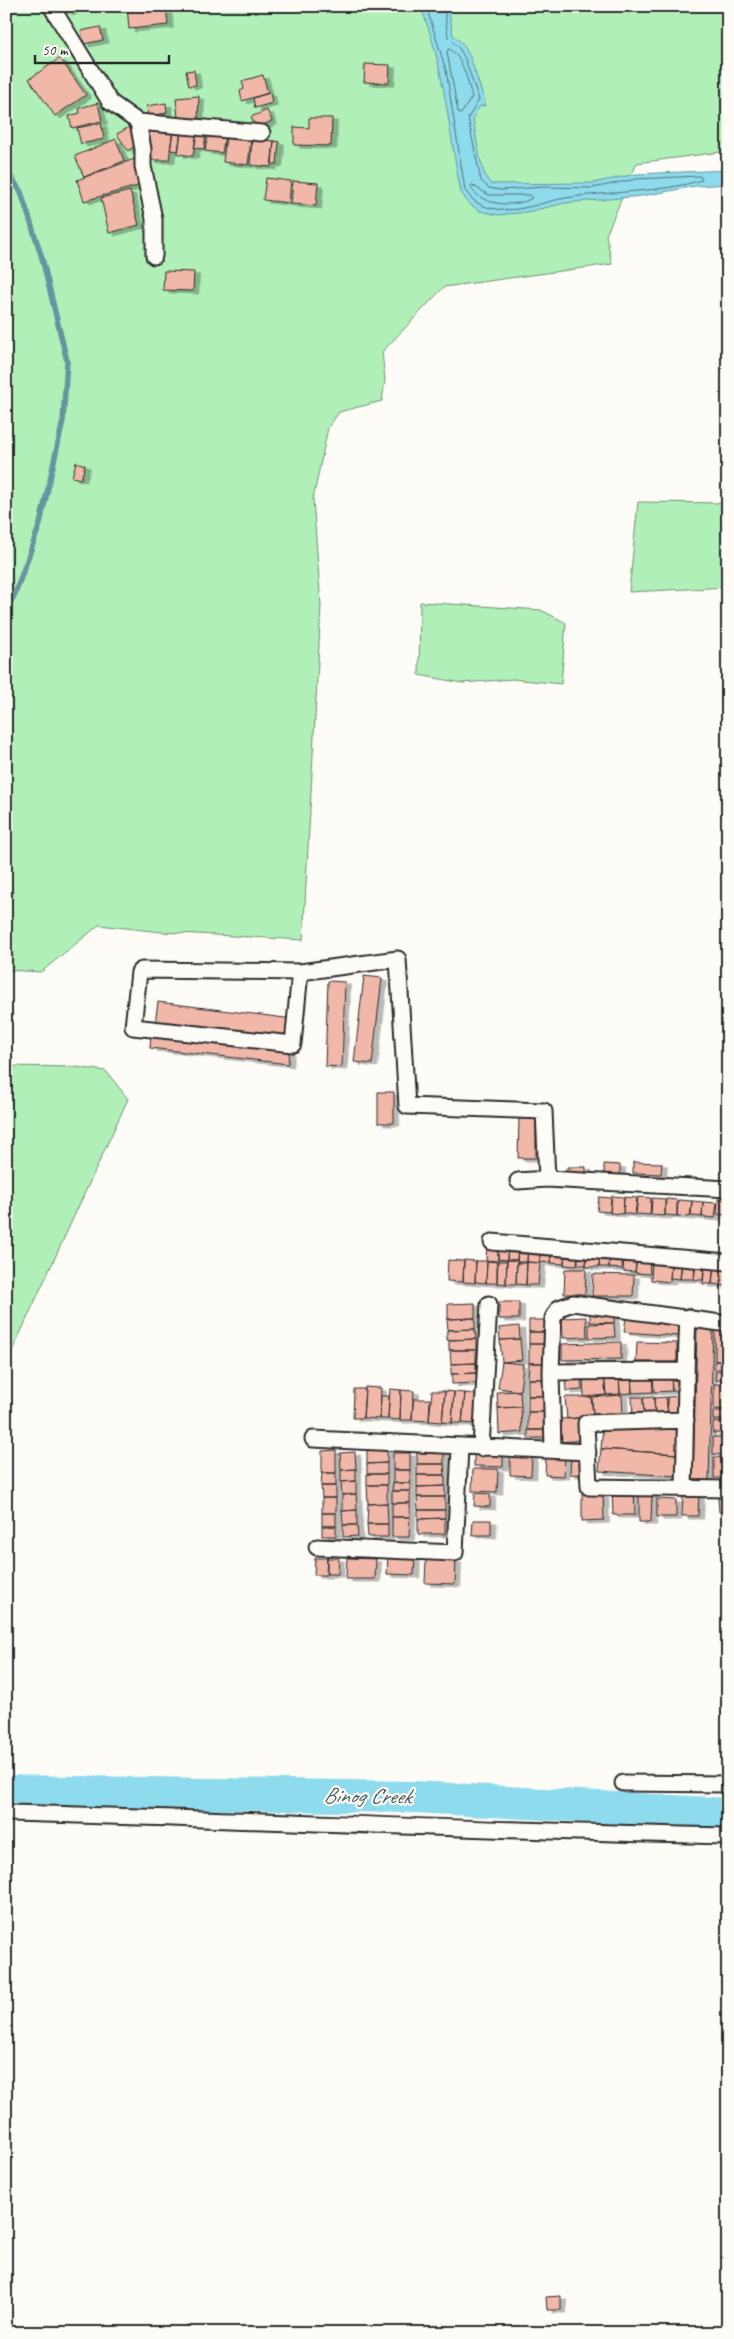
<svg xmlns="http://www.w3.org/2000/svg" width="734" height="2339" font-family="Caveat,sans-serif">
	<defs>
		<filter id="shadow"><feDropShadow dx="5.5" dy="3" stdDeviation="0" flood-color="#0004"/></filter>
	</defs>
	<rect width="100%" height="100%" fill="#fdfcf7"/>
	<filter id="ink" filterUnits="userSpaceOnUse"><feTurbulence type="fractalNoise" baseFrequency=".02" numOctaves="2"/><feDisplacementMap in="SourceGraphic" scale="10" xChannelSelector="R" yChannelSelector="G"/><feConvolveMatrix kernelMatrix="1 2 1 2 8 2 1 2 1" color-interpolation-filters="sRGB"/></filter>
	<g filter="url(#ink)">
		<path fill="#b0f0b8" stroke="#6e8e72" d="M6,6H728V151L637,163L606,235L612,264L444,287L382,352L385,380L382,401L339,412L328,428L313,499L321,606L303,940L161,932L99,925L41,972L6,970Z
			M638,502L728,503V587L629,592Z
			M420,602L541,610L566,623L561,684L513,679L462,683L419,675Z
			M6,1066L75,1067L106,1071L128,1099L6,1364Z"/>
		<path fill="#8ddbec" stroke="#66959f" d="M420,6H448L453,35L463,44L470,57L486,105L479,107L473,118C476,133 480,175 491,184L593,183L636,174L728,170V184L696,186L642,196L565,203L527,212L498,215L480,211L468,203L461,192C448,130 445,65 420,6Z"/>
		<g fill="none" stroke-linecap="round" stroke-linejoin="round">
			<path stroke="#527178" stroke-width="1" d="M426,6L446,70L465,190C472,202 482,207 496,209C518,213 543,202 565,198C608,191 662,193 702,180L700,176L636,179L593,188L544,187L500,190L489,188L481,181L468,118L479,100L465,59L459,48L448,37L444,6
				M449,49C463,56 468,83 472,97L461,114L458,112L447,52Z
				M472,185L489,195H529L532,198C515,208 482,206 471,188Z"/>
			<path stroke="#66959f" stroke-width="5.5" d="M6,169L21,192L42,258L67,361L63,421L40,524L15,594L6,610"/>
			<path stroke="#8ddbec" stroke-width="32" d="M6,1791L414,1797L728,1814"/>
		</g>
		<path fill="#f1b7a9" stroke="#2b2b2b" filter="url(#shadow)" d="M64,6H79L68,13Z
			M127,6H166L168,25L129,29Z
			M100,27L103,40L84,44L81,31Z
			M60,58L86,95L55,116L29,79Z
			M365,64L390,65L389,83L364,82Z
			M194,70L196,85L189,86L186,71Z
			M263,75L268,93L242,101L240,91L244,89L242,81Z
			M270,93L272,103L255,108L253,98Z
			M199,96L198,119L178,118L176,98Z
			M98,103L102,121L72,128L69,116L80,113L79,108Z
			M166,103L167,113L148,116L147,106Z
			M267,110L272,121L256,128L251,117Z
			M309,118H332L331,146L294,145V127L309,128Z
			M101,123L104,139L81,144L77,128Z
			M129,127L139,143L128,151L117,134Z
			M154,128L173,130L169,160H151L147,135Z
			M173,130L181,131L178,151L170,150Z
			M181,131L197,133L193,156L178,154Z
			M197,133L206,134L204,149L194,148Z
			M208,133L225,135L222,153L205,151Z
			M226,136L251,139L248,165L223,162Z
			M116,139L124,161L84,177L75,156Z
			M252,139L274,141L271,167L250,165Z
			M274,141L279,142L277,164H272Z
			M137,158L141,185L84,201L77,180Z
			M266,178L291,181L289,203L263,200Z
			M293,181L318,183L316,206L291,204Z
			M130,191L139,225L109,233L101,198Z
			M164,271L194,272L193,291L163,290Z
			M76,462L85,465L81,479L72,477Z
			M364,976L382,978L372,1064L354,1062Z
			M328,981L345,982L342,1067L325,1066Z
			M158,1002L293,1019L290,1040L155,1024Z
			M151,1034L289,1051L288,1064L150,1048Z
			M378,1092H394V1123H378Z
			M519,1117H536V1158H518Z
			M633,1162L662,1163L661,1174L633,1173Z
			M604,1164L620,1165V1176L604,1175Z
			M567,1167H586V1178H567Z
			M612,1196L624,1197L623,1214L610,1213Z
			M599,1197L611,1198L610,1212L597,1211Z
			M624,1197L637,1198L635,1215L623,1213Z
			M638,1197L651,1198L650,1215L636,1214Z
			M652,1198L665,1199V1216L651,1215Z
			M666,1199L677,1200V1216L665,1215Z
			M718,1199L728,1200V1215L717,1214Z
			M678,1200L692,1201L690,1217L677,1216Z
			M692,1201L703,1202L702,1217L691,1216Z
			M703,1202L717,1203L715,1218L702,1217Z
			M487,1243L498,1244V1261L486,1260Z
			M498,1244H508L507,1260L498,1259Z
			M508,1244L518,1245L517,1260H507Z
			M518,1245H528L527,1262H517Z
			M528,1245L540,1247V1263L527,1262Z
			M540,1247L551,1249V1263L540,1262Z
			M551,1249L565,1250L564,1264L551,1263Z
			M565,1250L578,1251L577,1266L564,1265Z
			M578,1251L587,1252L586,1265H578Z
			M587,1252L600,1253L599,1267H586Z
			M600,1253L610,1254L609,1267H599Z
			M610,1254L623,1255L622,1269L609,1268Z
			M624,1255L637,1256L635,1272L623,1271Z
			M637,1257L649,1258L650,1274L635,1273Z
			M448,1260L464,1261L463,1282L447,1281Z
			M464,1260L476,1261L475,1283L463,1282Z
			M507,1260H517L516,1284H506Z
			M652,1260L671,1262L670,1282L651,1280Z
			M476,1261H487L486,1283L475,1282Z
			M487,1261L497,1262V1283H486Z
			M498,1261H507L506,1284L497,1283Z
			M672,1261L682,1262L680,1279L670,1278Z
			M527,1262L540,1263L538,1285H526Z
			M682,1262L695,1263L694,1279H680Z
			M517,1263H527L526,1285L516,1284Z
			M696,1263H704L703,1280H694Z
			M705,1264H714L712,1284H703Z
			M714,1264L728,1266V1286L712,1284Z
			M565,1269H586L585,1294H564Z
			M593,1274L634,1275L633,1296H592Z
			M499,1302H519V1319H499Z
			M475,1303V1318L448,1319V1304Z
			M590,1311L615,1312L614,1323L590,1322Z
			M586,1317L587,1337L563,1338L562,1318Z
			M475,1318V1329L448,1330L447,1319Z
			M626,1318L680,1323L679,1336L624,1332Z
			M529,1320H547V1332H529Z
			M614,1323L615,1337L589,1338V1324Z
			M519,1326L520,1339L500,1340L499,1328Z
			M697,1328H713L709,1480H693Z
			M475,1329L476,1339L447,1340V1330Z
			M715,1331H728V1361H715Z
			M529,1332H547V1344H529Z
			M476,1339V1350H449V1340Z
			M520,1339L522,1360L502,1362L500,1340Z
			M621,1342V1359L562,1360V1344Z
			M637,1342L677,1343V1362H636Z
			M529,1344H547V1363H529Z
			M450,1350H476V1363L451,1364Z
			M715,1361L728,1362V1369H714Z
			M502,1362L523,1364L520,1391L498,1388Z
			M476,1363V1373L451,1374V1364Z
			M529,1363H547L546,1379H528Z
			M716,1371H728V1381L715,1380Z
			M476,1373L477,1383L452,1384V1374Z
			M581,1373L582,1390L566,1391L565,1375Z
			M619,1373H631L632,1393L620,1394Z
			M652,1373L653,1392L632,1393L631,1374Z
			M619,1374L620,1394L606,1395L604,1375Z
			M671,1374L672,1391L654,1392L653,1375Z
			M604,1375L606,1395L584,1397L583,1376Z
			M671,1375H683L684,1390L672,1391Z
			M528,1379H546V1396H528Z
			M714,1384H728V1410L714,1409Z
			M365,1387L381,1388L380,1419L363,1418Z
			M354,1389H365L363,1418H353Z
			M390,1389L401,1390L400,1420L388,1419Z
			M401,1390L414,1391L412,1420H400Z
			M432,1391H445L442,1422L429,1421Z
			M445,1391L454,1392L452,1423L442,1422Z
			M520,1391L521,1407L498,1408L497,1392Z
			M454,1392L465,1393L462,1423H452Z
			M465,1393L477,1394L475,1424L462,1423Z
			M622,1395L623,1415L593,1416L592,1397Z
			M381,1396H389L388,1419H380Z
			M528,1396H546V1412H528Z
			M681,1396L682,1415H668L667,1397Z
			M565,1397H591L593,1416L567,1419Z
			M632,1397H643L644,1417L633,1418Z
			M654,1397L655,1416L644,1417L643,1398Z
			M666,1397L668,1416H655L654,1398Z
			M413,1399H430L429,1421L412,1420Z
			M521,1407L522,1432L499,1434L498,1408Z
			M713,1411H728V1420H713Z
			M528,1412H546V1430H528Z
			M582,1418L584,1440L560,1442L558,1419Z
			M713,1422H728V1433H713Z
			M603,1425L680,1430L678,1454L601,1449Z
			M528,1430H546V1438H528Z
			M713,1437H728V1455L713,1454Z
			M601,1449L678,1454L677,1476L599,1471Z
			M336,1450V1473H322V1451Z
			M367,1450H387V1463L367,1464Z
			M355,1452L356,1469L341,1470L340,1453Z
			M444,1452V1464H417V1453Z
			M393,1453H410V1470H393Z
			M474,1454H503V1467L474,1466Z
			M510,1454L532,1455L531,1476L510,1475Z
			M546,1454L565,1455L564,1476L545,1475Z
			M571,1454H584L583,1475L570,1474Z
			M714,1457L728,1458V1478H714Z
			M387,1463V1474H367V1464Z
			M417,1464H444L445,1475H417Z
			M356,1469V1481L341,1482V1470Z
			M473,1469H498L497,1492L472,1491Z
			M393,1470H410V1483H393Z
			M322,1473H336V1486H321Z
			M367,1474H387V1485H367Z
			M417,1475H445V1486L417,1487Z
			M356,1481V1494L342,1495L341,1482Z
			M393,1483H410V1491H392Z
			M367,1485H387V1503L368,1504Z
			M321,1486H336V1498H322Z
			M445,1486V1497H417V1487Z
			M634,1489L635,1515H613L612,1490Z
			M392,1491H410V1503H392Z
			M639,1492L652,1493L651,1522H639Z
			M475,1493L490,1494V1507L474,1506Z
			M582,1493H603L604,1520L582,1521Z
			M683,1493L699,1494L698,1516H682Z
			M356,1494L357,1510L342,1511V1495Z
			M417,1497H445V1510H418Z
			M322,1498H336V1513H322Z
			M718,1498H728V1512H719Z
			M657,1499L676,1500V1517H657Z
			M387,1503L388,1524H367L368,1504Z
			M392,1503H410V1517H392Z
			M357,1510V1525H343L342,1511Z
			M418,1510H445V1518L418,1519Z
			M322,1513H336V1526H322Z
			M392,1517H410L409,1537H392Z
			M445,1518V1534H418V1519Z
			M473,1520H491V1535H472Z
			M367,1524H388V1537H368Z
			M343,1525H357L358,1536L343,1537Z
			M322,1526H336V1536H322Z
			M388,1554L415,1555L414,1575L387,1574Z
			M315,1558H327L326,1575H314Z
			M327,1558H339L338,1574H327Z
			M347,1558L376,1559L375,1579H346Z
			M426,1559L456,1560L455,1584L425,1583Z
			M561,2296V2310H547L546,2297Z"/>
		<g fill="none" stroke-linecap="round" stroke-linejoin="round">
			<g stroke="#2b2b2b" stroke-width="19">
				<path id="minor" d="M51,6L110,102L138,122L143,149V166L154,219V256
					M138,122L262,133
					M300,972L142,970L139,972L133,1027L293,1044L300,972L398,959L407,1106L544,1111L547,1179
					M518,1181L547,1179L728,1189
					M492,1242L728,1262
					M551,1372L685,1371
					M686,1420L586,1423L589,1487L728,1489
					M313,1439L588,1452
					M481,1448L489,1304
					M553,1449L551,1372L553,1318L559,1308L573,1303L728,1324
					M684,1487C686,1430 685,1374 688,1317
					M317,1547L455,1553L460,1447
					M623,1783L728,1784
					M6,1813C247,1819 487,1831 728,1836"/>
			</g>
			<use href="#minor" stroke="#fdfcf7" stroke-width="15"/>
		</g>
	</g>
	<g text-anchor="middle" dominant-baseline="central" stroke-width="4.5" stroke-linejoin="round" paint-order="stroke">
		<g font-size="22" font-style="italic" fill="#486065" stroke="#fdfcf7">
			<text transform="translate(367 1796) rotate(1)">Binog Creek</text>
		</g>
	</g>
	<rect width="734" height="2339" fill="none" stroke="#fdfcf7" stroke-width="25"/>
	<rect x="12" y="12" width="709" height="2314" fill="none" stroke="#2b2b2b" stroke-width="2" filter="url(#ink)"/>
	<path d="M35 55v8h134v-8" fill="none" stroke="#2b2b2b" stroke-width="2.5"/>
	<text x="42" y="55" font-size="15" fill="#2b2b2b" stroke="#fdfcf7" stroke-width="4" paint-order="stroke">50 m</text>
</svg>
